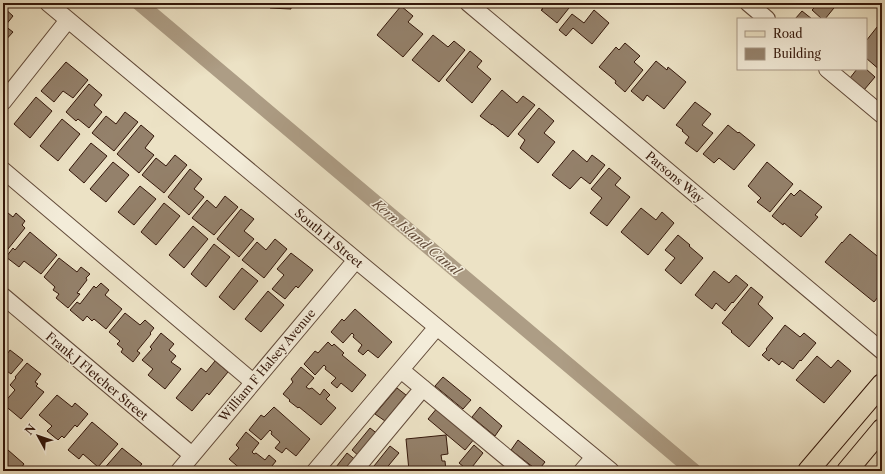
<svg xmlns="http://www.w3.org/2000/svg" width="885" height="474" font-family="'Libre Caslon Text',serif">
	<rect width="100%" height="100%" fill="#ece2c5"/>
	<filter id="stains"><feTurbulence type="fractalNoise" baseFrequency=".005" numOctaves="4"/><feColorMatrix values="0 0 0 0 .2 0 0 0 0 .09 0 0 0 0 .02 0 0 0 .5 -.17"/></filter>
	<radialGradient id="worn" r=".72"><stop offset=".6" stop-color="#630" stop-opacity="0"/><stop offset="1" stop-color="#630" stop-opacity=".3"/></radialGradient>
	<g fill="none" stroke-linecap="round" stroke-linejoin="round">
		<path stroke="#ad9d85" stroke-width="15" d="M139,3L694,471"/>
	</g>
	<path fill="#94816b" stroke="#34170a" d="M271,3H291V9L270,8Z
		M536,3H573L557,23L541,10L543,9Z
		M813,3H838L825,19H822L812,10L816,6Z
		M401,6L413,16L408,22L423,34L403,57L377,35Z
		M3,7L13,16L5,26L13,32L3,43Z
		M594,10L609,23L592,44L573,28L566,36L559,30L572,14L584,23Z
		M802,11L812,19H795Z
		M881,22L882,70L881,71L866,58V41Z
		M433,35L448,47L454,41L465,50L439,82L412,60Z
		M625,43L640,56L634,62L643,70L625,92L615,83L616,81L599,67L616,47L619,50Z
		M470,51L482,61L477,67L491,79L472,103L446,80Z
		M656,61L667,70L668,67L686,82L664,109L647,95L643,101L631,91Z
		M66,62L88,80L73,98L63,91L54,102L41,91Z
		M857,69H866L875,77L864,90L850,78Z
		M89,84L102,95L94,105L102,112L89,128L78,119L76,121L66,112Z
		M502,90L517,103L523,96L535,105L508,137L492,124V125L480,116Z
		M36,97L52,111L30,138L14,124Z
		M695,102L711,114L702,125L713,133L697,152L685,143L689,137L682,131L683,130L676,125Z
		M539,108L554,121L544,133L555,142L538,163L520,148L525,140L518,134Z
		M125,112L138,122L114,151L92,133L106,116L116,124Z
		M62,119L80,134L58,161L40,146Z
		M141,125L154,136L145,148L154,155L139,173L117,154Z
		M728,125L738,133L739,132L755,145L734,170L719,158L714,163L703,154Z
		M91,143L107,156L84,183L69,170Z
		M573,150L587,162L592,155L605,165L590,184L581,177L570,189L552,175Z
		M175,155L187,165L164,193L142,175L156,158L166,166Z
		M113,162L129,175L106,202L90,189Z
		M767,162L793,184L770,212L757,202L761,198L748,186Z
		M609,168L621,178L615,185L630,197L607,226L590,213L602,198L591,189Z
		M190,169L202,179L194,189L204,197L189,215L168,197Z
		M140,186L156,199L134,225L118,212Z
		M800,190L822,207L815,215L818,217L801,237L784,223L783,225L772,216L791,193L794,196Z
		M225,196L238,207L214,235L192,218L207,200L216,208Z
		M164,203L180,216L156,245L141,232Z
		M641,208L656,220L662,212L674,223L648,255L621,232Z
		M3,209L13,217L16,213L25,221L22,225L25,228L4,254L3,253Z
		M241,209L254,219L244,231L254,239L239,257L217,239Z
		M193,226L208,239L184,268L169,255Z
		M30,232L57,255L41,274L24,261L19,267L6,257L13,248L15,250Z
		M850,234L882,260V292L874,302L825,262L842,242V243Z
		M678,235L690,245L689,246L703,258L681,284L665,270L675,258L665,250Z
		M275,239L287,249L264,278L242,260L257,242L266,250Z
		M214,244L230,257L206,287L191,274Z
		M291,253L313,270L298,288L296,286L285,299L272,289L284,275L277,269Z
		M59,258L77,272L81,267L90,274L86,278L87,280L77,293L80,294L68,308L56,298L59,294L53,290L55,287L44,277Z
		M242,268L258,281L234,310L219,297Z
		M714,271L729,283L736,275L748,285L733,303L732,302L725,311L716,303L712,309L695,295Z
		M101,283L109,290L105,295L122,309L106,329L94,319L92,321L87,316L83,321L70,310L77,302L80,304L94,286L96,288Z
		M751,287L763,297L758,304L773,318L749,347L731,332L732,331L722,323Z
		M268,291L284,305L261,332L245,319Z
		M355,309L392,342L378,358L368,350L363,355L358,351L362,345L353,337L354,335L352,333L343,343L331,332L342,319L344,321Z
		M125,313L140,325L145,320L154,328L150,333L151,334L137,351L140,353L133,362L121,352L123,349L117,344L120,341L109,332Z
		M785,325L800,337L804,333L816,343L801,361L800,360L793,369L782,361L779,365L771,358L769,361L762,355L767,350L766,349Z
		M161,333L174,344L169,350L176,356L171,362L181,369L165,389L148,375L153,369L142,360L152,349L150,347Z
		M328,342L332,346L334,344L344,353L342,355L366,375L352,392L341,383L337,388L331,383L336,378L325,369L326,367L324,365L315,375L304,364L315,351L318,353Z
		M10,350L23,360L11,374L4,369L3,371V355L5,357Z
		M817,356L831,368L838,360L851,371L824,403L796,380Z
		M215,361L228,372L209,395L207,393L192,411L176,398L201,368L206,372Z
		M27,363L41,374L35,382L38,384L36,386L44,392L21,419L3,404L15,390L10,385L16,378L15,377Z
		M301,367L314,378L306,387L309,389L312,388L320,395L324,389L330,395L326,399L336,408L321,425L299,407L298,408L289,401L290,400L283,394L293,382L291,379Z
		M443,377L471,400L463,409L435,386Z
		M397,388L406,395L385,421L375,414Z
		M57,395L72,407L75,403L88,414L77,427L75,425L64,438L62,436L58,440L47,431L52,426L39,415Z
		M274,407L310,439L296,456L286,448L282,453L275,448L280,442L271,434L272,432L270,430L261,440L249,430L261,415L264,417Z
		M438,407L475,438L465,450L428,419Z
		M480,407L502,426L495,436L472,417Z
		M92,422L118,444L98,467L83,454L79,459L68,450Z
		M370,428L379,435L360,457L352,450Z
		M246,432L259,443L252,452L254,454L256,453L265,460L269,455L276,461L272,466L278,471H243L229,459L239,448L236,445Z
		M446,435L448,454L441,455L442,461H445L446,471H409L406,439Z
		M518,440L545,462L538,471L511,450Z
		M474,445L483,453L469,471L459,463Z
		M390,446L399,453L384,471H370Z
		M122,448L142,464L136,471H102Z
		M8,450L24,464L19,471H3V456Z
		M347,453L357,461L349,471H333Z"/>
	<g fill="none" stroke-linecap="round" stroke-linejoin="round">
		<g stroke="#624a39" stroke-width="18">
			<path id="minor" d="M48,3L356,260L611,471
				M468,3L882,351
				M748,3L767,19
				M827,69L882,115
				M3,102L68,20
				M3,170L253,382
				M3,296L192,455
				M401,370L523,471
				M179,471L356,260
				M315,471L437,327
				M354,471L423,388
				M582,471L594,457"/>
		</g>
		<g stroke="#34170a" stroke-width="22">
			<path id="major" d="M808,471L882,384
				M847,471L882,429"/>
		</g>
		<use href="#minor" stroke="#f3ecd9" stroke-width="16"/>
		<use href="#major" stroke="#ece2c5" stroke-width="20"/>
	</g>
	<g text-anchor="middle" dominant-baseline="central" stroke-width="3" stroke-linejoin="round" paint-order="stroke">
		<g font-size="12" fill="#34170a" stroke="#f3ecd9">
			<text transform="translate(675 177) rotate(40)">Parsons Way</text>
			<text transform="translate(329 238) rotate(40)">South H Street</text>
			<text transform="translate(267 365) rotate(-50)">William F Halsey Avenue</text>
			<text transform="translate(97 376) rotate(40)">Frank J Fletcher Street</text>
		</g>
		<g font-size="13" font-style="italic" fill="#644d3b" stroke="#f3ecd9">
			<text transform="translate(417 237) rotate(40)">Kern Island Canal</text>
		</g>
	</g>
	<rect width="885" height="474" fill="none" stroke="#ece2c5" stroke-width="16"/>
	<rect x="4" y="4" width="877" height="466" fill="none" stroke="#34170a" stroke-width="2"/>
	<rect x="8" y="8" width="869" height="458" fill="none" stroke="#34170a"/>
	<rect x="737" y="18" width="130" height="52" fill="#f3ecd9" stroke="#a79786"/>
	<rect x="745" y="31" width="20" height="6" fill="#ece2c5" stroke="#a79786"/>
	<text x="773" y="38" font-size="12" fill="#34170a">Road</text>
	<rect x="745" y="48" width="20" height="12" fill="#94816b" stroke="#a79786"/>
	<text x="773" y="58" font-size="12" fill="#34170a">Building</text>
	<g transform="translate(38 436) rotate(310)" stroke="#f3ecd9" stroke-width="3" paint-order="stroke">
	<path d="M0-3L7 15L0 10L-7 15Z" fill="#34170a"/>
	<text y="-6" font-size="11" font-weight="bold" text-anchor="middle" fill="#34170a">N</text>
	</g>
	<rect width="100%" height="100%" filter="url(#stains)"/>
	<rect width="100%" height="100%" fill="url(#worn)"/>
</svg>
